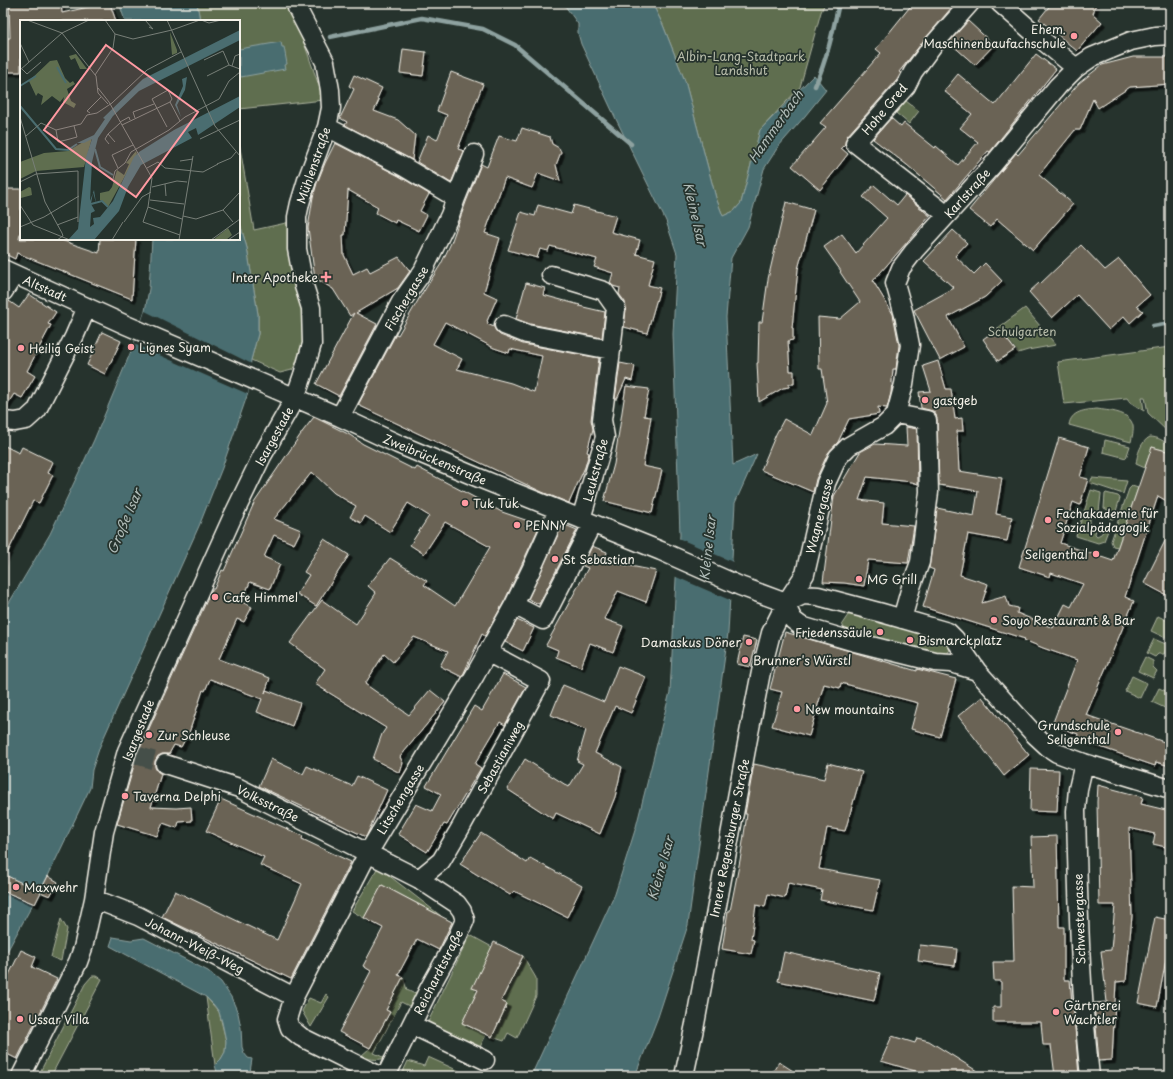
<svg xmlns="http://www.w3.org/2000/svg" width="1173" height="1079" font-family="'Playpen Sans',sans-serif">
	<defs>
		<filter id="shadow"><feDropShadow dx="3.5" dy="3.5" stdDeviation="0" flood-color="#0009"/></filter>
	</defs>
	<rect width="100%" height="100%" fill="#26332d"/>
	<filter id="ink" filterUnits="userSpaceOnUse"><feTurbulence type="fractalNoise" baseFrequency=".025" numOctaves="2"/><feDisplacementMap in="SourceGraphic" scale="8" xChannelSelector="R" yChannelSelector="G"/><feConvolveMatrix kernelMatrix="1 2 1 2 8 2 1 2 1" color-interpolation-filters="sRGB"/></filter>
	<g filter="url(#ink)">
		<path fill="#5f6e4f" stroke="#aab09c" d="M197,3H290L324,100L239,109V21H200Z
			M652,3H825L821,12L800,87L760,130L741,203L734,211L723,216L716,198L685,81L663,25Z
			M906,101L919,111L909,124L896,113Z
			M239,142L254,230L295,221L294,276L304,319L303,352L292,370L280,373L251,360L258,334V314L247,248L239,220Z
			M1025,308L1056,345L1028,350L1018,353L998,328Z
			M1170,347V434L1148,413L1145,397H1142L1144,411L1130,402L1127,398L1064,404L1058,362Z
			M1097,409C1108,411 1130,411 1133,426C1134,430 1132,437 1131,442L1069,425C1071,411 1085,410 1097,409Z
			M1150,437C1158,437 1164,441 1170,446V452L1152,447L1145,468L1136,464C1137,455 1141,441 1150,437Z
			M1105,440L1130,446L1126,458L1103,452Z
			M1092,478L1127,481L1123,494L1090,483Z
			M1132,486L1138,488L1118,547L1113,546L1111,541L1129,489Z
			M1091,490L1101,493V494L1099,512H1094L1090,517V524L1096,529L1095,534L1097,536L1101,534L1107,526L1109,528L1104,541L1098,543L1076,536Z
			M1106,493L1118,496L1120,498L1114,518L1112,519L1109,518L1108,510L1104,508L1105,494Z
			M852,614L948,641L950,650L946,655L849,632L845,630L842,624L848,615Z
			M1158,616L1170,622V630L1166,638L1151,631Z
			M1154,639L1168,645L1164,654H1158L1155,657L1147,653Z
			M1145,657L1153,661V667L1157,671L1153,678L1138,671Z
			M1132,676L1147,683L1140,698L1125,691Z
			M1159,688L1170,693V703L1167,709L1152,702Z
			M378,867L441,916L382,885L364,918L352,911Z
			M61,919L67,929L61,961L51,957Z
			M470,935L492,947L473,988L478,990L462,1023L486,1035L480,1047L426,1026Z
			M523,956L536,978V996L517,1038L508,1033L504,1041L492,1037L507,1004L501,1001Z
			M92,976H97L102,979L51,1076H38L85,984Z
			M403,977L407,990L413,993L419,991L411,1007L401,1002L374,1053L385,1058C376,1061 369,1059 361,1056L370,1048L389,1012L386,1010Z
			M326,994L329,997L311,1027L302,1011L309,998L321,1003Z
			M206,997L219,1012L226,1041L225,1052L221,1059L215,1065Z
			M428,1057L470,1076H421L411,1071L409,1076H401L408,1061L424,1066Z"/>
		<path fill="#4a6d70" stroke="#8ea2a0" d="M119,3H197L200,21H125Z
			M563,3H652L663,25L685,81L716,198L723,216L734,211L741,203L760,130L814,75L826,90L805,116L778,147L764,169L748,227L731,258L726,317L733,465L757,454L735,503L728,633L688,925L658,1017L635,1076H531L615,894L636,827L670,692L676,579L680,535L673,334L677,254L666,221L615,117L581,44L578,33V24Z
			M281,42L282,47H284L287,64L284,65L285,69L241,77L239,71V49Z
			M239,220L247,248L258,314V334L251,360L248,393L222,468L199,526L100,746L92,770L90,788L48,876L3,959V613L50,534L94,440L134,344L145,311L149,289L152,239H239Z
			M113,937L131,940L144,938L208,971L221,982L231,997L238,1013L241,1028L242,1047L244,1053L248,1058L252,1059L250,1072L251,1076H218L215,1065L221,1059L225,1052L226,1041L222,1022L219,1012L214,1005L206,997L110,946Z"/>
		<path fill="#26332d" d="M145,311L252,364L248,394L134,344Z
			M678,538L735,563L732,601L674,576Z"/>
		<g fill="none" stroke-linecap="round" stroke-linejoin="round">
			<path stroke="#8ea2a0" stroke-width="4.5" d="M330,37L422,18L483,29L515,45L631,144
				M815,86C827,59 833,31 839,3
				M1153,326L1170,323"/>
		</g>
		<path fill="#6b6354" stroke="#f4f1e8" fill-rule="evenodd" filter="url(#shadow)" d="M9,3H61L62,13L101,4H110L116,21H21V72H3V38H10Z
			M913,3H948L952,7L925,39L899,72L901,73L897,80L847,136L845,144L841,148L848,154L820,190L792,166L826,127L820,123L881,53L876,49Z
			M1052,3H1096L1093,14L1102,22L1077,51L1039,19Z
			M968,21L994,45L975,65L949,42Z
			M403,49L426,52L423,76L400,73Z
			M1036,54L1056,69L990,152L988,151L947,199L907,165L873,139L891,118L901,127L904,123L935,148L936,146L958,165L978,142L960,128L972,114L944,91L958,74L995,105Z
			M1133,57H1170V84L1130,87L1098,108L1093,99L1080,130H1075L1039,175L1073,204L1033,250L997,219L990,227L969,210L1016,153L1018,155L1079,83L1102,65Z
			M451,72L483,84L458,149L464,151L451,183L417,162L428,135L437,140L447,115L437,111Z
			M354,75L382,88L377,99L379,100L374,111L398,120L415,135L412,160L345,125L347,122L340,118L354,89L349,86Z
			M522,128L550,137L552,144L559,148L561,152L556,165L560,181L538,173L532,188L505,178L485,233L500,238L484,292L497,298L487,321L488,322L487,324L494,327L496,331L500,335L523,344L599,358L591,420L593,429L587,452L589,453L585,467L569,503L542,492L358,405L396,334L398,335L424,290V291L441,264L451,243L466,202L481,164L487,167L499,136L517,141ZM445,322L494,348L509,353L510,349L542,356L534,392L511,383L457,369L462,359L433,344Z
			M335,143L399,176L429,194L420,211L427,215L419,231L396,220L395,223L376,213L378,207L348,190L345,235H343L344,255L353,274L367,267L370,272L399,257L410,271L398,288L356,313L377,324L339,396L316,384L354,313L350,316L333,289L315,278L308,228L313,197L317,183L325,163Z
			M874,185L897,205L905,195L930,216L873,281L893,314L899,345L896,369H893L891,393L887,408L878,407L879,414L849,419L838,442L828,453L816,479L813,492L761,470L776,434L784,419L813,435L827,403L822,369H819L818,317L840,319L860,302L840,272L841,271L824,247L842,234L856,253L887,218L863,197Z
			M3,189H21V231L19,239H58L99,253L100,239H136L132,299L17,253L15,259L3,253Z
			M786,202L814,210L798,269L792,328H793V340L788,341L790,371H794V384H789V387L783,388L759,402L757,363H758L759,322H762L768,279Z
			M538,205L571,214L574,205L616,216L611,232L640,240L636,254L655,259L648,285L660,288L647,333L624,327L626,309L625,302L619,294L620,288L613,286L610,283L613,273L594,267L597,259L550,246L548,251L540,249L537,258L508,250L521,212L535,216Z
			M953,230L967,243L955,256L974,274L985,263L1002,281L985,297L948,317L964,347L940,360L914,310L954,288L924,261Z
			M1081,245L1105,270L1119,259L1150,295L1137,306L1143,311L1130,323L1124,316L1109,330L1077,295L1052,318L1029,292L1039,283L1040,284Z
			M526,283L545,288L543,295L580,305L579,306L605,312L602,338L530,324L516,319Z
			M29,294L56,312L48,324L51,325L27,371L35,376L22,398L14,394L3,411V310L9,301L19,308Z
			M998,328L1015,350L998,361L983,339Z
			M102,332L121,341L105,374L87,365Z
			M938,361L946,389H951L955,419L962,418L963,431H957L959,471L1002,478L996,514L1012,517L1007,541L968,534L960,575L988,584L982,603L1006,596L1009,606L1018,608L1017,613L1053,628L1065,604L1071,607L1083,584L1051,573L1050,577L1019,567L1059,438L1089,447L1080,477L1088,479L1080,505L1073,502L1060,543L1113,561L1152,447L1170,452V503L1158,496L1125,597L1134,601L1086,715L1170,744V766L1156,762L1155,766L1077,739L1078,734L1052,725L1077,660L1043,648L1024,640L1025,639L923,607L934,570L929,568L937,508L974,516L978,491L939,485L937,419L936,415L933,411L921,408L919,392L931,391L923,366Z
			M620,363L635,366L632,381L626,379L617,399H615Z
			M626,386L649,389L644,416L651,417L643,466L662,470L652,513L604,501L614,464Z
			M314,417L350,435L363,444L415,470L417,467L502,512L540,525L521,566L505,600L485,636L482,634L462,677L440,666L448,651L414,637L393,662L384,654L365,684L409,715L430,690L445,702L400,757L403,763L400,773L373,759L382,734L386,728L315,684L325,669L290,643L322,600L356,624L376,593L368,586L390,558L427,581L424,585L455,606L490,547L445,522L424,554L410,545L429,516L408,503L390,532L365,516L361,523L350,517L356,506L334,493L312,472L274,519L301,530L294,544L274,535L264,557L280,564L270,589L250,582L242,602L252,607L244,622L237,619L219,659L270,678L265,693L266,690L300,703L292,726L257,712L262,699L210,679L205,691L203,690L190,730L181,747L174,745L169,754H162L158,756L155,761V767L157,771L161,774L151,807L176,808L191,807L192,821L179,822L177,828L163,823L157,836L117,824L137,755L212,589H214L222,570L224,571L254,503L303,431Z
			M906,427L917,429L918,484L912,482L867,477L859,500L884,503L882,523L914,526L908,563L868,560L864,586L844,583L823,582L834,496L860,452L875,444L907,446Z
			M3,445L19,453L22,447L53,462L48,473L53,475L39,503L33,501L3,562Z
			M563,524L577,530L539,604L528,599Z
			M1170,531V597L1144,583Z
			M324,539L349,555L316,606L297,594L309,575L304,572Z
			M592,546L607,552L605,561L656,571L646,602L618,591L604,619L623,626L613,652L590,643L581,667L556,657L558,650L546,645L588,568L583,566Z
			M517,620L534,628L523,651L505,642Z
			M785,632L917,671V669L956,679L940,737L911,729L918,703L841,683L840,688L824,684L809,736L772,726L782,692L770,689Z
			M743,637L757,640L750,667L737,664Z
			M618,666L646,677L631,713L615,706L595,753L622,767L615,797L600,834L556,813L553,819L507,789L525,759L569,787L583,764L577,761L586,730L551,715L563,685L604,702Z
			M503,674L526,687L505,725L500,722L475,764L481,768L447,825L444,824L427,852L398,834L416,804L432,811L441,794L426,786L474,706L482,711Z
			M982,697L1029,755L1004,776L958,716Z
			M271,759L303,774L307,766L352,786L357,776L387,790L366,837L259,786Z
			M828,763L862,772L845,831L827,828L819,869L880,880L873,910L820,900L822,890L788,883L785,898L768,894L765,907L756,905L751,939L754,940L751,954L722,949L728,911H730L741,855L747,814H745L754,764L824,779Z
			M1031,769L1059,770L1057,812L1030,811Z
			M1098,785L1143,797L1141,804L1170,811V848L1153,844L1155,834L1129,828L1132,916L1126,981L1116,982L1112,1060L1099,1061L1094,1003L1107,1002L1101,951L1111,950L1115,905H1099L1097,802Z
			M221,799L303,836L302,839L351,862L291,979L162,917L175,891L277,940L302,884L260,865L264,857L206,831Z
			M481,833L527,863L530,858L582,886L567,917L514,891L510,895L460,864Z
			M1057,836L1059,927H1064V980H1070L1072,1003H1073L1079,1076H1055L1051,1045H1043L1041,1022H993V1007H1001V981H994L993,962H1014L1012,886L1033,887L1031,837Z
			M3,874L41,892L35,904L3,891Z
			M48,876L58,882L50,896L40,892Z
			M382,885L452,922L439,950L417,939L398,975L403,977L386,1010L390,1012L370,1048L339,1032L371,971L363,966L383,928L364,918Z
			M1155,917L1170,920V939L1157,1007L1138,1003Z
			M494,942L523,956L501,1001L507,1004L492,1037L462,1023L478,990L472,988Z
			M920,945L957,949L955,966L918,961Z
			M21,950L36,957L32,967L57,979L17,1059L3,1052V987Z
			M784,952L880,973L874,1001L778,981Z
			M892,1036L915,1043L917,1038L929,1041L985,1076H923L915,1071L881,1061Z
			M779,1062L801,1076H770Z"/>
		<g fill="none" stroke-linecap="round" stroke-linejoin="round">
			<path stroke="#455049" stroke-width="18" stroke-dasharray="18 9" stroke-linecap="butt" d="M136,755L165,764"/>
			<g stroke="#f4f1e8" stroke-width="21">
				<path id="minor" d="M1000,3L1042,40L1076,68
					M327,127L404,167L456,198L450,215L423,271L401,302L340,417
					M456,198L474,154
					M947,215L855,143L906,86L913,72L933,45L970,3
					M3,269L126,325L340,417L398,444L479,478L661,551L740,586L786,603
					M551,275L604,291L616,308L611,350
					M3,292L14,275
					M504,325L527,334L611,350L602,420L605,437L581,519
					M896,414L927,420L929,492L920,562L911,587L902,619
					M3,421L15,422L26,420L37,410L74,337L87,307
					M786,603L803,595L818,596L882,613L948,632L955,639L977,671L1034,734L1048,747L1057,753L1084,763L1170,789
					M786,603L788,610L793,620L801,626L855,642L935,662L951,663L977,671
					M514,605L543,620L592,524
					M1084,763L1078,789L1076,811C1078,900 1080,988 1090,1076
					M165,764L239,788L419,879L457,904L462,911L465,920L455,942L430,987L386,1076
					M419,879L441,861L461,827L541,681L487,652
					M94,899L138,916L294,997
					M412,1025L485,1060
					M21,1076L78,962L83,948L94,899L104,832L127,751L232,518L262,456L295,398L303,375L312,344L311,308L304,286L297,249V217L300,203L307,180L327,127L331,108L330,90L325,62L297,8
					M380,1076L301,1037L290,1028L287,1019L294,997L368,853L475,675L514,605L531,570L558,510
					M684,1076L695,1024L749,733L761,672L771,633L786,603L805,574L826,483L838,457L849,446L884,426L896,414L904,384L910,345L904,315L895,283L901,268L914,251L991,167L1058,86L1076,68L1092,57L1131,41L1155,36L1170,35"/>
			</g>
			<use href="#minor" stroke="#26332d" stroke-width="18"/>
		</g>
	</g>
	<g fill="#ff9aa2" stroke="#26332d" stroke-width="1.5">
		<circle cx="1074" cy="36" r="4"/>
		<path d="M324 271h4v4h4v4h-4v4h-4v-4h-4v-4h4z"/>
		<circle cx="131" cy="347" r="4"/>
		<circle cx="21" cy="348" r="4"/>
		<circle cx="925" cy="400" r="4"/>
		<circle cx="465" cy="503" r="4"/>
		<circle cx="1048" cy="520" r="4"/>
		<circle cx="517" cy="525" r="4"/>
		<circle cx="1096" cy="554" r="4"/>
		<circle cx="555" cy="559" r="4"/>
		<circle cx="859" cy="579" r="4"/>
		<circle cx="215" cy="597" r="4"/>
		<circle cx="994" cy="620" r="4"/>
		<circle cx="880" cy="632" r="4"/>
		<circle cx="910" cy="640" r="4"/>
		<circle cx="749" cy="642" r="4"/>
		<circle cx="745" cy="660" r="4"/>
		<circle cx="797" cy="709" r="4"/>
		<circle cx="1118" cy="732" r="4"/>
		<circle cx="149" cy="735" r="4"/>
		<circle cx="125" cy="796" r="4"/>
		<circle cx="16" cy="887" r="4"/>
		<circle cx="1056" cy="1012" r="4"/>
		<circle cx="20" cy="1019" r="4"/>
	</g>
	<g text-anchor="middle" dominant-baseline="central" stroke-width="3.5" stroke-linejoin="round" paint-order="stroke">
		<g font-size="12" fill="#f4f1e8" stroke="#26332d" text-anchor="start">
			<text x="1066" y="29" text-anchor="end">Ehem.<tspan x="1066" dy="14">Maschinenbaufachschule</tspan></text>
			<text x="318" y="277" text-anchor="end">Inter Apotheke</text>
			<text x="139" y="347">Lignes Syam</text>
			<text x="29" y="348">Heilig Geist</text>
			<text x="933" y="400">gastgeb</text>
			<text x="473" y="503">Tuk Tuk</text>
			<text x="1056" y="513">Fachakademie für<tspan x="1056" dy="14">Sozialpädagogik</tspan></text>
			<text x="525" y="525">PENNY</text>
			<text x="1088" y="554" text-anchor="end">Seligenthal</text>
			<text x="563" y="559">St Sebastian</text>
			<text x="867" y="579">MG Grill</text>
			<text x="223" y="597">Cafe Himmel</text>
			<text x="1002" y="620">Soyo Restaurant &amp; Bar</text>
			<text x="872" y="632" text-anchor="end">Friedenssäule</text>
			<text x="918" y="640">Bismarckplatz</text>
			<text x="741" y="642" text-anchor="end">Damaskus Döner</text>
			<text x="753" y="660">Brunner's Würstl</text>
			<text x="805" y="709">New mountains</text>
			<text x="1110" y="725" text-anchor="end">Grundschule<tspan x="1110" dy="14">Seligenthal</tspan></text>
			<text x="157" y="735">Zur Schleuse</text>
			<text x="133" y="796">Taverna Delphi</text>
			<text x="24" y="887">Maxwehr</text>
			<text x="1064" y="1005">Gärtnerei<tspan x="1064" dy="14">Wachtler</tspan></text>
			<text x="28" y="1019">Ussar Villa</text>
		</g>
		<g font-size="12" fill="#b8bdab" stroke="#26332d">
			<text x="741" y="56">Albin-Lang-Stadtpark<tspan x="741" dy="14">Landshut</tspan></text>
			<text x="1022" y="331">Schulgarten</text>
		</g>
		<g font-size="12" fill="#f4f1e8" stroke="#26332d">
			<text transform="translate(884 109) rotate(-50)">Hohe Gred</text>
			<text transform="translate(313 165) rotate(-71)">Mühlenstraße</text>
			<text transform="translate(967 193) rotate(-48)">Karlstraße</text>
			<text transform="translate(45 288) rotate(24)">Altstadt</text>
			<text transform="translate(406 298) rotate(-59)">Fischergasse</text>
			<text transform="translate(274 436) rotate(-61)">Isargestade</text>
			<text transform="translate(435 459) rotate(23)">Zweibrückenstraße</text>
			<text transform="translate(595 470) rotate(-75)">Leukstraße</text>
			<text transform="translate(819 516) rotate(-76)">Wagnergasse</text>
			<text transform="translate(138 730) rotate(-68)">Isargestade</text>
			<text transform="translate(500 757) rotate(-61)">Sebastianiweg</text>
			<text transform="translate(400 799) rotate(-59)">Litschengasse</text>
			<text transform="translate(268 803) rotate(26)">Volksstraße</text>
			<text transform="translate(729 838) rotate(-79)">Innere Regensburger Straße</text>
			<text transform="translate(1079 919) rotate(-92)">Schwestergasse</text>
			<text transform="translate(195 945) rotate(27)">Johann-Weiß-Weg</text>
			<text transform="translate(438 972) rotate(-63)">Reichardtstraße</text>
		</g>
		<g font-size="13" font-style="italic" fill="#b0bcb8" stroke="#26332d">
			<text transform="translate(775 126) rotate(-55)">Hammerbach</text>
			<text transform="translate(696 214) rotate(77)">Kleine Isar</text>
			<text transform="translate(124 521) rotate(-67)">Große Isar</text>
			<text transform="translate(707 548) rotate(-84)">Kleine Isar</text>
			<text transform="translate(660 868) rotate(-74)">Kleine Isar</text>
		</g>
	</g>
	<g transform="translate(20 20)">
		<rect width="220" height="220" fill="#26332d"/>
		<path d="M150,12L157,30V33L152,35ZM56,34L67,49H60L55,38L51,40L49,36ZM37,40L45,58L50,63L53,61L55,64L47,69L51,81L56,84L54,88L43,82L44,77L40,82L32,76L21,85L23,76L18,73L16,76L9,61L30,41ZM70,118H72L64,147L16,151L0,159V142L24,133L48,131ZM116,131L117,134L88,187L80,180V173L89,171L92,167L97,150L104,155L109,144L106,143ZM9,167L11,168L12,175L1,178L0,172ZM208,208L212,215L206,220H193Z" fill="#5f6e4f"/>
		<path d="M220,10V20L119,71L93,96L78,118L72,142L70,181L74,170L76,183L73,172L71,184L75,191L71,193L70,207L74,204L73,198L80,197L93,181L114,137L119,132L154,110L220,76V87L178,115L176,108L168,112L172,118L121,145L108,167L99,191L74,220H48L58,209L66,137L72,119L64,123H57L74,115L85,99L83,98L123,59ZM167,57L165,70L157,85L161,97L155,85L163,66L162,59Z" fill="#4a6d70"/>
		<path fill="none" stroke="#4a6d70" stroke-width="2" d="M37,47L46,63M0,66L16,56M0,86L36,129L48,130L57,124M75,129L80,147L93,155M71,184L82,181L88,187"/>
		<path fill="none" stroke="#787f78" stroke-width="1" d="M7,0L42,13L76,56L78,73L88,84M85,0L95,14L113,19L152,10L180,0M125,0L133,9L129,7M147,0L195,106L220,136M181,0L189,3L201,0M0,23L9,42M184,40L203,31L209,45M212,46L215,36L220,34M2,49L7,54L21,42M0,50L42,13L69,0M75,55L93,28L95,14M187,56L209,45L220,49M78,68L89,82L132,158L128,187L123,202L160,215M150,82L160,101M70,93L67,91L81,77M0,97L25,182L42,213L43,216L37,220M115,98L113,92L134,84M100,102L109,97L110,100M102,105L150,82M147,107L132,79L148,70L152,79L150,82M36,110L38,122L46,120L57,117L54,106M88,114L85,119L89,124M6,116L21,103L36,110L61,104L67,95L77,93L92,83L127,50L161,32M180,119L220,100M95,122L88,114L100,103M160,141L173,139M197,144L211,138L216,132M98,148L92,135L113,125M127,148L138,142L145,148L183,152L198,144M93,159L95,151L105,143L111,132L149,110L165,97L199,79L209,61L220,52M0,162L16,154L58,151V202M145,164L146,176M132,167L157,161L167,162M130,180L164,184M0,185L13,205L50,220M128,187L162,199M203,190L213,202M163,196L176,199L203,190L220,172M104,202L122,177L131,172M37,205L58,197M0,207L24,197L59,176M92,220L103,202M159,220L173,136M191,220L220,199M208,220L220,212"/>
		<path fill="#ff9aa2" fill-opacity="0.15" stroke="#ff9aa2" stroke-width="2" d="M86,25L178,92L116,177L24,110Z"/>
		<rect width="220" height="220" fill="none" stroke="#f4f1e8" stroke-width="2"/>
	</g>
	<rect width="1173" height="1079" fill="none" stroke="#26332d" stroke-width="16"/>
	<rect x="8" y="8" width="1157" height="1063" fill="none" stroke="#f4f1e8" stroke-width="1.5" filter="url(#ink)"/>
</svg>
